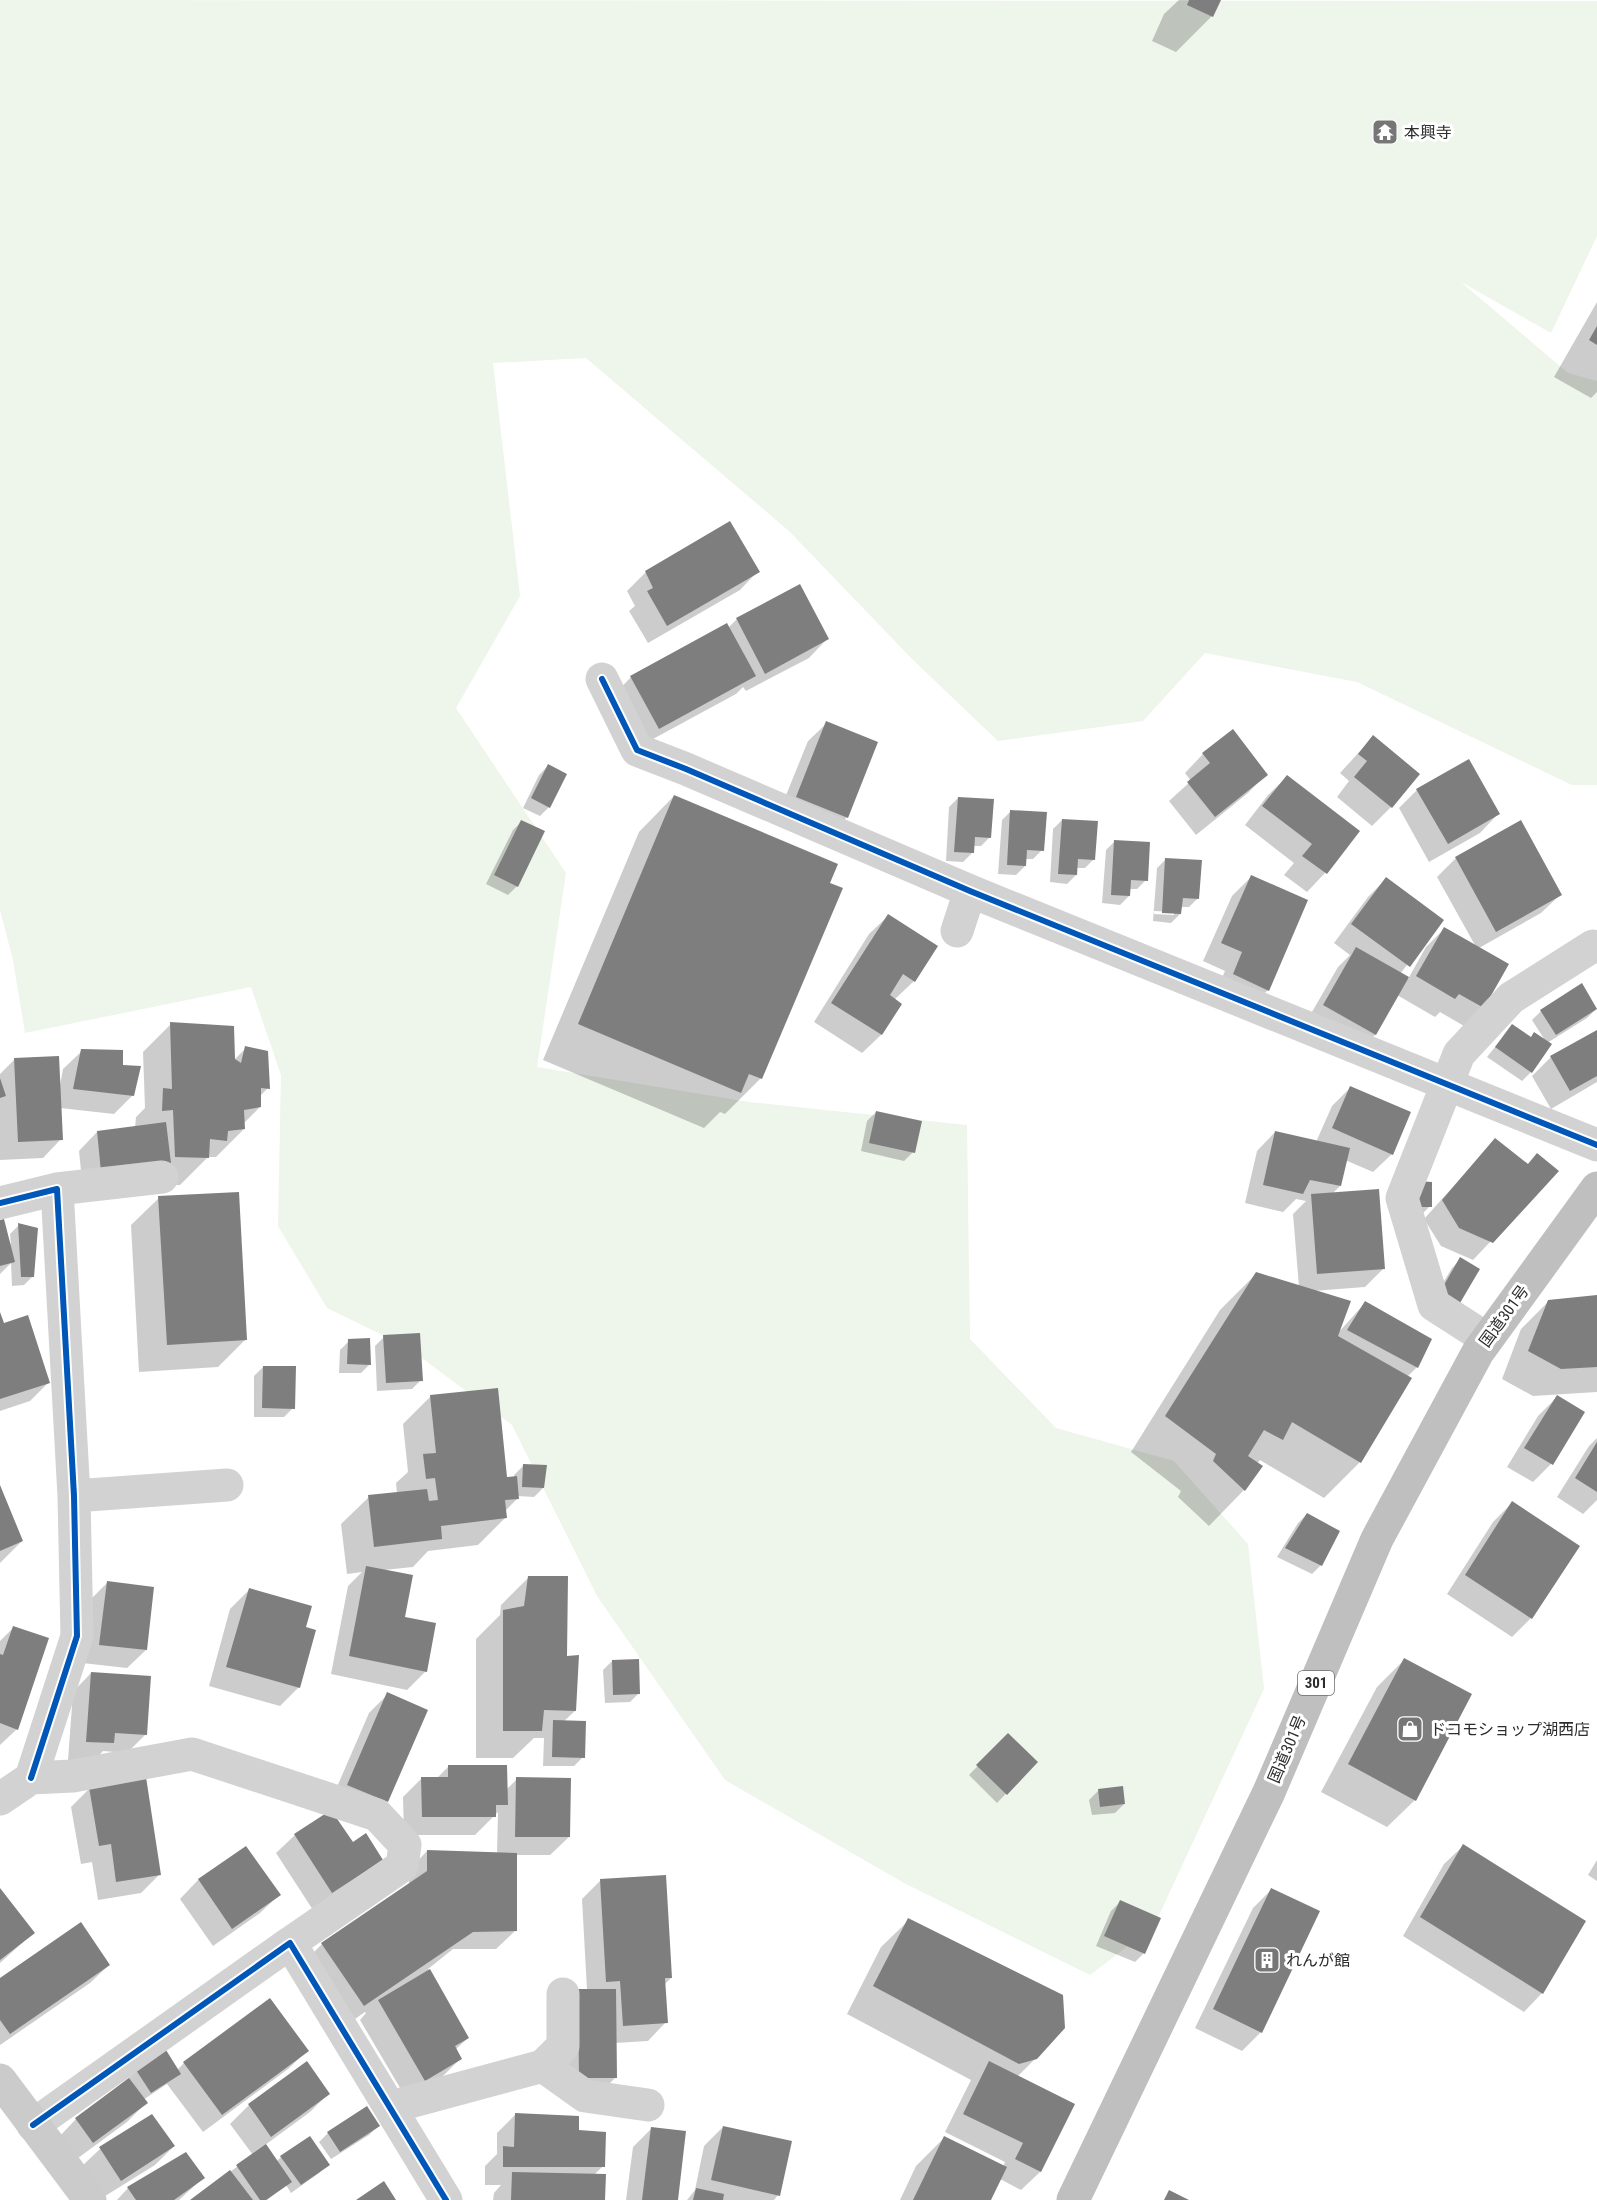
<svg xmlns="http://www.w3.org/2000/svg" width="1597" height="2200" font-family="'Roboto Condensed','Noto Sans JP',sans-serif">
	<rect width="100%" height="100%" fill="#fff"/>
	<path fill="#eef5ea" d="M0,0L1597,1V236L1551,333L1461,282L1568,373L1597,381V785H1572L1357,682L1205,653L1143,721L998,741L912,659L789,531L586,358L493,363L520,596L456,708L566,873L537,1067L749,1102L967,1125L970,1339L1056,1428L1174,1461L1248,1544L1264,1689L1154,1926L1090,1975L904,1883L725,1780L597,1596L512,1425L407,1347L327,1308L278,1226L281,1075L251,987L25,1033L13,960L0,910Z"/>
	<path fill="#0003" fill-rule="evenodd" d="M1179,0H1220L1212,16L1176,52L1152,41L1164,14Z
		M1597,302V392L1591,398L1554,377Z
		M730,523L758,571L740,590L648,643L629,611L635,606L627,591L646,572Z
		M800,586L827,639L809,658L746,691L743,687L736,694L640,746L613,696L631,677L728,628L737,619Z
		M827,723L847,817L828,836L778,815L808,741Z
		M1233,731L1266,774L1248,793L1196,835L1169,801L1191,781L1185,773L1203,754Z
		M1373,737L1418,774L1391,807L1372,826L1337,797L1349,781L1340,773Z
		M548,766L549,807L540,816L523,808L539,775Z
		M1287,777L1358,831L1325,873L1307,892L1284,875L1294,863L1245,825L1268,795Z
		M1417,790L1498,814L1480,833L1429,862L1399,808Z
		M674,796L828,884L761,1078L725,1114L720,1112L704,1128L543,1060L639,832Z
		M958,798L990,837L981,846H972V853L963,862L946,861L949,807Z
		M1011,811L1042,850L1033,859H1025V866L1016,875L998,874L1002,820Z
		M1062,820L1094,859L1085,868H1076V875L1067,884L1050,882L1053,829Z
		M522,821L517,886L508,895L486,884L513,830Z
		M1520,822L1560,895L1541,913L1479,948L1483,1007L1464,1026L1440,1012L1435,1017L1397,995L1375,1035L1356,1053L1305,1024L1338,967L1350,955L1334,943L1368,897L1386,879L1442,920L1400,974L1408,979L1426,947L1444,929L1476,947L1437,877L1456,858Z
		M1115,841L1146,880L1137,889H1129V896L1120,905L1102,903L1106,850Z
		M1166,859L1198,898L1189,907H1180V914L1171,923L1153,921L1157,868ZM1154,911L1174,912V915L1154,914Z
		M1251,877L1268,990L1249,1008L1215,993L1225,971L1203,961L1232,896Z
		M888,916L914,981L894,1000L900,1004L881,1035L862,1053L814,1022L869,934Z
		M1596,1009L1587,1018L1547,1043L1531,1072L1522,1081L1487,1057L1512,1026L1530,1038L1546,1042L1532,1020L1541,1011Z
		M171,1024L234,1060L246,1048L268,1088L259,1097L260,1107L244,1123V1129L216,1157H208L180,1185H148L83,1190L79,1151L97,1132L135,1128L136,1117L145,1108L143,1052Z
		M1597,1031V1082L1551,1109L1532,1076L1551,1057Z
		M82,1051L121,1066L133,1095L114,1114L60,1108L61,1139L43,1158L0,1160V1074L14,1060L60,1085L63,1069Z
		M1350,1088L1392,1154L1373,1172L1345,1160L1340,1186L1332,1194L1383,1269L1365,1287L1313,1291L1337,1334L1365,1303L1417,1367L1407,1377L1360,1462L1324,1498L1260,1460L1257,1464L1244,1490L1209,1526L1178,1497L1181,1491L1131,1452L1220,1310L1256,1274L1299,1287L1293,1214L1306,1201L1296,1199L1283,1212L1245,1203L1257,1151L1275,1132L1316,1142L1332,1106Z
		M876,1112L913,1152L904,1161L861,1151L867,1121Z
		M1495,1140L1527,1165L1537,1155L1491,1241L1473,1260L1441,1246L1424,1219Z
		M1408,1192L1430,1206L1421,1215Z
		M159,1198L246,1339L218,1367L139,1372L131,1225Z
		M0,1221L11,1245L10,1234L19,1225L33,1276L24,1285L12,1286L11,1263L0,1274Z
		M1461,1259L1478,1269L1432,1301L1452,1268Z
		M1597,1296V1392L1533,1396L1502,1379L1521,1329L1549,1301Z
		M0,1315L3,1325L49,1382L30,1401L0,1411Z
		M384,1337L421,1380L412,1389L377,1391L375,1346Z
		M349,1341L370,1364L361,1373H339L340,1350Z
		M263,1367L293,1408L284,1417H254V1376Z
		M431,1396L506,1478H514V1475L523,1466L543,1488L534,1497L517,1496L518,1498L505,1511V1518L478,1545L428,1551L413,1567L384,1570L426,1671L407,1690L331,1674L348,1586L362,1572L347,1574L341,1524L369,1497L397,1494L396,1483L408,1472L403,1424Z
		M1557,1397L1551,1464L1533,1482L1507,1467L1538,1416Z
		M1597,1438V1500L1583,1514L1557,1497L1589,1446Z
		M0,1488L22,1541L0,1563Z
		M1512,1503L1578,1547L1531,1618L1512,1637L1447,1594L1493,1522Z
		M1307,1514L1321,1565L1312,1574L1277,1557L1298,1523Z
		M529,1577L565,1658L575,1711L563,1722L583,1757L574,1766H543L544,1738H534L513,1758H476V1639L500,1615L501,1605Z
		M107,1583L146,1650L127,1668L82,1663L89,1601Z
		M249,1590L304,1628L299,1687L280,1706L209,1686L230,1609Z
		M14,1627L17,1729L0,1745V1641Z
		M1404,1660L1415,1800L1387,1827L1321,1792L1377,1687Z
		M612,1661L639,1693L630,1702L605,1703L603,1670Z
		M91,1673L146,1734L127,1753L103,1751L94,1761L68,1760L73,1692Z
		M388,1694L387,1801L368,1820L330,1803L369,1713Z
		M1008,1735L1036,1762L997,1803L969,1775Z
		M448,1767L506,1790L517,1779L569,1837L550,1855H516L515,1931L496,1949H453L428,1969L468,2038L455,2050L460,2059L442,2077L406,2098L360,2020L366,2013L365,2012L335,2033L294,1972L322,1944L409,1885V1870L427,1851L497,1854L498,1812L475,1835H404L403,1797L422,1778H437Z
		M90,1788L160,1874L141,1893L98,1900L92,1862L81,1864L71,1807Z
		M1098,1791L1124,1804L1115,1813L1092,1815L1089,1800Z
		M330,1812L352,1844L381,1860L313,1910L276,1853L295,1835Z
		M1463,1846L1542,1993L1524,2012L1403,1936L1444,1864Z
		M246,1848L279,1895L260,1913L213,1946L180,1899L198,1880Z
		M1597,1860V1881L1588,1875Z
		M601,1880L671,1978L664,1985L666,2022L648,2041L615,2043V2078L597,2096H561L560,2009L587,1990L582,1899Z
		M1272,1889L1318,1912L1261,2032L1242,2051L1195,2028L1253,1908Z
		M0,1890L33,1933L0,1963Z
		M1120,1902L1159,1919L1144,1953L1135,1962L1096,1946L1111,1911Z
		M909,1920L1036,2058L1017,2077L1073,2104L1040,2172L1021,2190L1000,2179L990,2200H900L916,2166L944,2138L1003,2167L1005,2162L945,2132L971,2080L847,2014L881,1947Z
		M109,1965L90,1983L0,2045V1980Z
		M307,2051L288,2069L203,2132L167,2084L143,2100L146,2103L127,2122L74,2161L58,2138L76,2119L137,2071L177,2070L184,2063Z
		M328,2094L310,2112L265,2145L276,2162L281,2157L328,2164L319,2173L291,2193L286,2185L267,2200H192L253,2155L230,2124L249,2105Z
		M516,2114L578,2131L603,2166L594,2175L604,2200H493L494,2193L501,2185H485V2166L497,2154V2133Z
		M151,2116L174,2146L155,2165L102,2198L81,2167L100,2149Z
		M378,2126L369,2135L331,2159L319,2142L328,2133Z
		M723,2127L778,2195L774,2200H687L695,2190L704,2146Z
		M651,2129L677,2200H626L633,2147Z
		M203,2178L179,2200H117L128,2188Z"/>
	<path fill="#7e7e7e" d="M1189,0H1221L1213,17L1187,5Z
		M1597,326V345L1589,340Z
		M730,521L760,572L667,626L647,591L653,588L645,571Z
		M800,584L829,639L765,674L736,618Z
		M727,623L756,676L659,729L630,676Z
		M826,721L878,742L848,818L796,797Z
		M1233,729L1268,775L1215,817L1187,782L1210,763L1202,753Z
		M1373,735L1420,774L1392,808L1354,777L1367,761L1358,754Z
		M1469,759L1500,814L1448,844L1416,789Z
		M548,764L567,774L550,808L531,798Z
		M1287,775L1360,831L1327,874L1302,856L1312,844L1262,806Z
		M674,795L838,864L830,883L843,888L762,1079L749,1074L741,1093L578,1024Z
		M958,797L994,799L991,838L975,837L974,853L954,852Z
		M1010,810L1047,812L1044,851L1027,850L1026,866L1007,865Z
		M1062,819L1098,821L1095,860L1078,859L1077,875L1058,874Z
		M521,820L545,831L518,887L494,875Z
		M1521,820L1562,895L1496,932L1455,857Z
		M1114,840L1150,842L1148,881L1131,880L1130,896L1111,895Z
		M1165,858L1202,860L1199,899L1183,898L1181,914L1162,913Z
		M1251,875L1308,900L1269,991L1233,974L1242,952L1221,943Z
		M1386,877L1444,920L1410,967L1351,924Z
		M888,914L938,946L915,982L903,974L890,995L902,1004L882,1035L831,1003Z
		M1444,927L1509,964L1484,1008L1459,994L1455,999L1416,976Z
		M1356,947L1409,977L1376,1035L1323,1005Z
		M1582,983L1597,1009L1556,1035L1540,1010Z
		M170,1022L234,1026L235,1059L241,1063L245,1046L268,1051L270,1089L261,1088V1107L244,1110L245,1129L228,1131L227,1141L210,1139L209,1158L175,1157L173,1110L162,1111L163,1088L172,1089Z
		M1512,1024L1531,1037L1534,1032L1552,1044L1532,1073L1495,1047Z
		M1597,1030V1076L1570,1091L1550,1056Z
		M81,1049L123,1050V1065L141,1066L134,1096L73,1089Z
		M59,1056L63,1140L18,1142L14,1058Z
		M0,1078L6,1096L0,1098Z
		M1350,1086L1411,1112L1393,1155L1332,1128Z
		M876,1111L922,1121L915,1153L869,1143Z
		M166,1122L171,1163L101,1172L97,1131Z
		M1275,1131L1350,1148L1341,1186L1310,1180L1303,1194L1263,1185Z
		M1495,1138L1528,1164L1537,1153L1559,1171L1493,1243L1459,1228L1442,1200Z
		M1416,1181L1432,1182V1207H1417Z
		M1379,1189L1385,1269L1317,1274L1311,1194Z
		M239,1192L247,1340L167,1345L158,1196Z
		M4,1219L15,1262L0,1266V1220Z
		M18,1223L38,1228L34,1277H21Z
		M1460,1257L1480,1269L1460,1303L1440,1292Z
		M1256,1272L1351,1301L1338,1336L1412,1378L1361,1463L1292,1422L1283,1440L1264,1430L1248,1456L1263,1466L1245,1491L1213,1461L1216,1454L1165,1416Z
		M1597,1295V1367L1561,1369L1528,1351L1548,1300Z
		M1365,1301L1432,1339L1418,1368L1347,1330Z
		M0,1312L4,1323L28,1315L50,1383L0,1399Z
		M420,1333L423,1381L386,1383L383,1335Z
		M370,1338L371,1365L347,1364L348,1339Z
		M263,1366H296L295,1409L262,1408Z
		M498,1388L507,1477L517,1476L519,1499L505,1500L507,1518L441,1526L442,1539L374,1547L368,1495L427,1489L429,1501L438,1500L435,1478L426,1479L423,1454L436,1453L430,1395Z
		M1557,1395L1585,1412L1553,1465L1524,1448Z
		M1597,1442V1492L1575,1478Z
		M523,1464L547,1465L544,1488L522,1487Z
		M0,1485L23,1541L0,1551Z
		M1512,1501L1580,1546L1532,1619L1465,1575Z
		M1307,1513L1340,1531L1322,1566L1285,1548Z
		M366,1566L413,1575L405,1617L436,1623L427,1672L349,1656Z
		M528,1576H568L567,1656L579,1655L576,1711L544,1710L542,1731H503V1610L524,1606Z
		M107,1581L154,1587L147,1650L99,1645Z
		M249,1588L312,1606L306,1627L316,1630L300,1688L226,1667Z
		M13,1626L49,1638L18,1730L0,1723V1654L3,1655Z
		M1404,1658L1472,1694L1416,1801L1348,1764Z
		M639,1659L640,1694L613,1695L612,1660Z
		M91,1672L151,1676L147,1735L115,1733L114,1743L86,1742Z
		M387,1692L428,1710L388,1802L347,1785Z
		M553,1720L586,1721L585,1758L552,1757Z
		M1008,1733L1038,1762L1007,1795L976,1765Z
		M448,1765H507L508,1805H496V1817H422L421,1777H448Z
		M146,1777L161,1875L116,1882L111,1844L99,1846L89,1787Z
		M516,1777L571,1778L570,1837H515Z
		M1123,1786L1125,1804L1100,1807L1098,1789Z
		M331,1810L353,1842L366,1833L383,1860L332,1893L294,1834Z
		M1463,1844L1586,1921L1543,1994L1420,1917Z
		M246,1846L281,1895L232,1929L198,1879Z
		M427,1850L517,1853V1931L473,1932L364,2006L321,1943L427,1871Z
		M666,1875L672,1978H665L668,2023L623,2026L620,1981L606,1982L600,1879Z
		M0,1888L35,1933L0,1960Z
		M1271,1888L1320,1911L1262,2033L1213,2009Z
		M1120,1900L1161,1918L1145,1954L1104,1936Z
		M908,1918L1063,1995L1065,2028L1037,2059L1019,2064L873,1986Z
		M81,1922L110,1965L10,2034L0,2020V1978Z
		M430,1969L469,2038L455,2046L462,2059L425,2081L378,2000Z
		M578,1989H616L617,2078H579Z
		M270,1998L309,2051L222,2115L183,2062Z
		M166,2050L181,2074L151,2093L136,2070Z
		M307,2061L330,2094L271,2137L248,2104Z
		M989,2061L1075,2104L1041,2172L1015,2159L1023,2143L963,2114Z
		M129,2078L148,2103L93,2143L75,2118Z
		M367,2106L380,2126L340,2152L327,2132Z
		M515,2113L579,2116V2130L606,2132L605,2167H503V2146L514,2147Z
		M152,2114L175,2146L121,2181L99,2147Z
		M723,2126L792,2141L780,2196L711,2180Z
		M651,2127L686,2131L678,2200H642Z
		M310,2136L330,2165L301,2185L280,2156Z
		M944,2136L1007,2167L991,2200H913Z
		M266,2144L292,2182L266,2200H260L236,2165Z
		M186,2152L205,2178L174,2200H136L127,2187Z
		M230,2170L253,2200H190Z
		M512,2172L606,2174L605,2200H511Z
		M384,2181L396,2200H356Z
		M696,2188L724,2194L723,2200H693Z
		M1169,2190L1189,2200H1164Z"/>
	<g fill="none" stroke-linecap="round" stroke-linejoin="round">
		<path stroke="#d2d2d2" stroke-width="33" d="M602,679L637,750L686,769L970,891L1597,1145
			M957,931L970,891
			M57,1189L162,1177
			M0,1203L57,1189L74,1496L77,1636L31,1778
			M1487,1339L1434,1305L1402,1198L1459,1054L1511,998L1593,946L1597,947
			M74,1496L227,1485
			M0,1799L31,1778L73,1776L192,1754L377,1815L405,1845L402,1866L290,1943
			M543,2066L563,2046V1994
			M391,2107L543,2066L585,2096L648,2105
			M33,2125L290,1943L446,2200"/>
		<path stroke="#cbcbcb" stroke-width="33" d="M0,2080L90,2200"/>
		<path stroke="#bfbfbf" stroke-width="33" d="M1073,2200L1269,1792L1377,1539L1478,1352L1597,1188"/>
		<g stroke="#fff" stroke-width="10">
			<path id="cycleway" d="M602,679L637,750L686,769L970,891L1597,1145
				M0,1203L57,1189L74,1496L77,1636L31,1778
				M33,2125L290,1943L446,2200"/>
		</g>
		<use href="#cycleway" stroke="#0057b8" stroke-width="6"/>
	</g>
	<defs>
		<g id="temple-square" transform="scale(1.35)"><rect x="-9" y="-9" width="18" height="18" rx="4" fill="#767676" stroke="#fff"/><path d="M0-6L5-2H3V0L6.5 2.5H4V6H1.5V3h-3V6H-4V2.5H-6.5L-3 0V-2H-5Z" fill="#fff"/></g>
		<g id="shop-square" transform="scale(1.35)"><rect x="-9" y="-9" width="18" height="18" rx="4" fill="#767676" stroke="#fff"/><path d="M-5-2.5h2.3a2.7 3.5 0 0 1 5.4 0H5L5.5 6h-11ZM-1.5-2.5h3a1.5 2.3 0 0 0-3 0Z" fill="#fff"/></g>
		<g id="building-square" transform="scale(1.35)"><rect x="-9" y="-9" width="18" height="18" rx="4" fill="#767676" stroke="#fff"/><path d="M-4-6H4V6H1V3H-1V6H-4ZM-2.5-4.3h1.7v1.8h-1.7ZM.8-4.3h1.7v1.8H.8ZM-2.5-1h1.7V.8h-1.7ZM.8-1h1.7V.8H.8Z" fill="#fff"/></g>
	</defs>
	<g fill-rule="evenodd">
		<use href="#temple-square" x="1385" y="132"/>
		<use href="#shop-square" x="1410" y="1729"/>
		<use href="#building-square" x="1267" y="1960"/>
	</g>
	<g text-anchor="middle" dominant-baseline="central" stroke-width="6" stroke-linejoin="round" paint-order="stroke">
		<rect fill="#fff" stroke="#6c6c6c" stroke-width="1.5" x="1298" y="1671" width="36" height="24" rx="4.5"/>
		<g font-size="15" font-weight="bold" fill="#2d2d2d">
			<text x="1316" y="1683">301</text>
		</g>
		<g font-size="16" fill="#2d2d2d" stroke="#fff" text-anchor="start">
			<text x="1404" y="132">本興寺</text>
			<text x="1430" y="1729">ドコモショップ湖西店</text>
			<text x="1286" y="1960">れんが館</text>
		</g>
		<g font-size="16" fill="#2d2d2d" stroke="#fff">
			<text transform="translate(1504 1316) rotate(-54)">国道301号</text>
			<text transform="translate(1287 1749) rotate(-67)">国道301号</text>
		</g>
	</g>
</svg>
